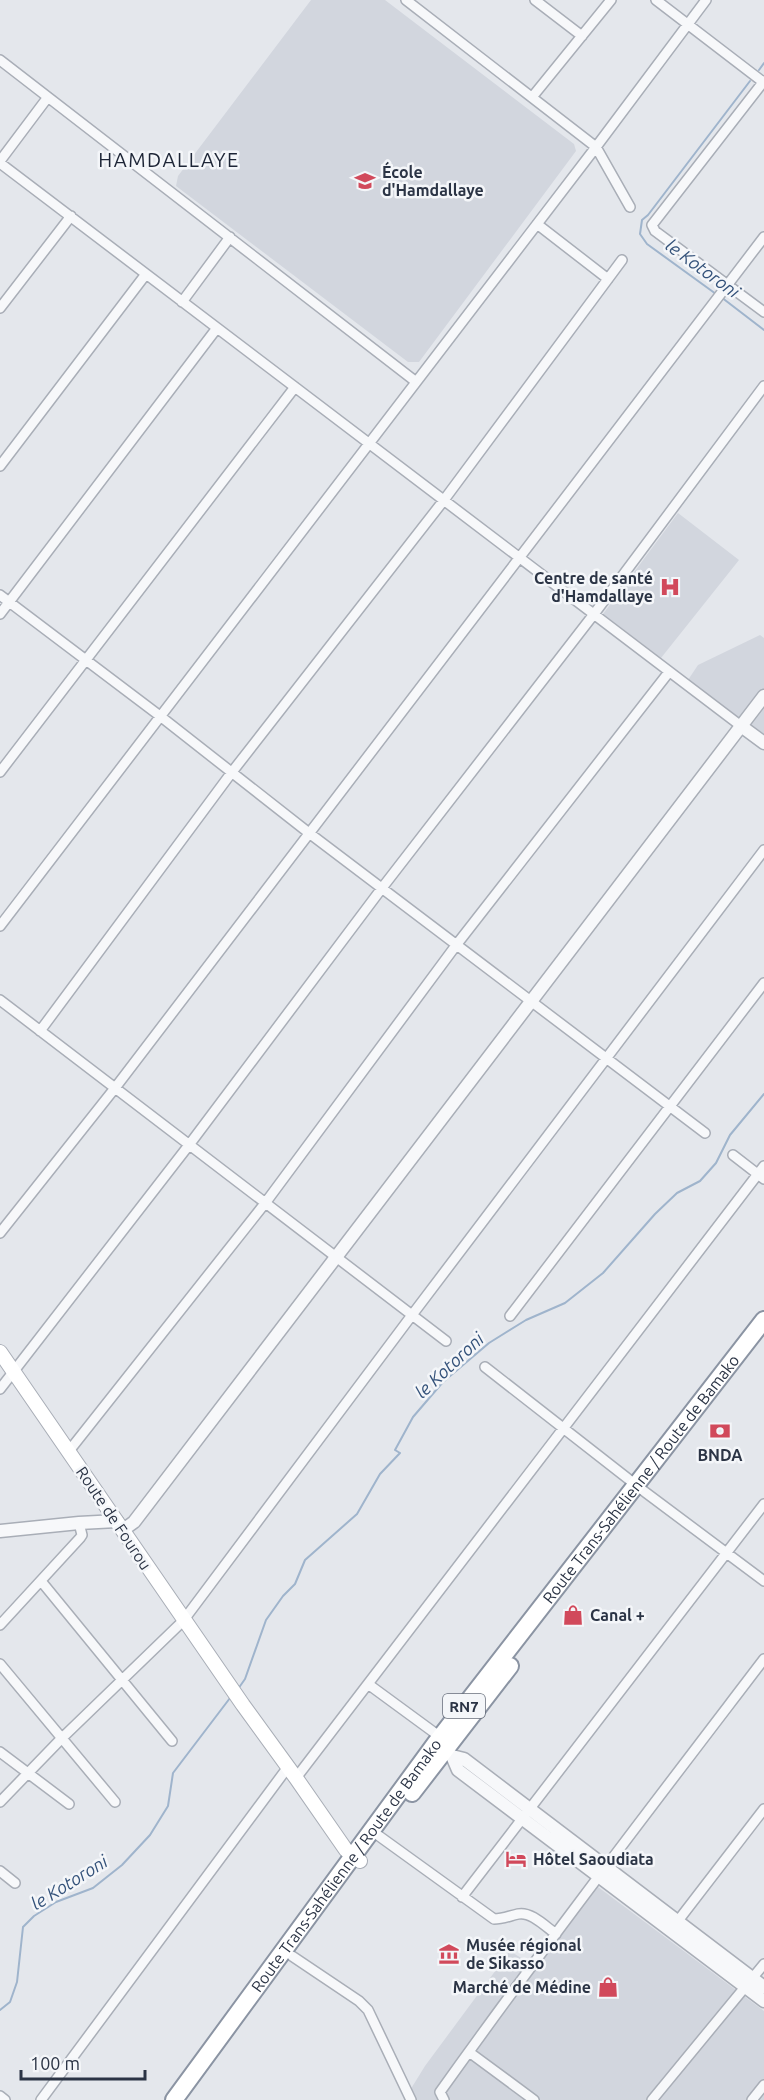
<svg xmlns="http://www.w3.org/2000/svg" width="764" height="2100" font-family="Ubuntu,sans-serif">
	<rect width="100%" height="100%" fill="#e4e7ec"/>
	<path fill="#d2d6de" d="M311,0H385L574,144L576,151L419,362H408L176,186L178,176Z
		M678,513L739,560L661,658L603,614Z
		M760,635L764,638V738L688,680L698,665Z
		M590,1881L764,2011V2100H404L425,2066L510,1951L529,1963Z"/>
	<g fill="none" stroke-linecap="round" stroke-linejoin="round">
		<path stroke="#9fb4cc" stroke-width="2" d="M759,70L764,63
			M716,294L647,244L640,234L642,220L648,215L750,81
			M721,297L764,330
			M238,1689L245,1679L266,1620L283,1596L295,1584L305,1560L357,1514L380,1474L400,1453L395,1450L413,1417L443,1382L489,1343L526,1320L565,1303L603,1273L655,1214L677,1193L700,1181L716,1163L730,1135L764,1094
			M0,2010L10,2002L17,1982L23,1927L34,1916L56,1902L93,1888L122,1865L150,1835L168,1806L173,1773L230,1698"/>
		<g stroke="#a9aeb7" stroke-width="12">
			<path id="minor" d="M406,0L596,147L630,207
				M535,0L582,36
				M656,0L763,82
				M0,60L415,381
				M764,81L652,225L655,231L764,312
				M533,96L611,0
				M0,161L48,97
				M0,163L741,726
				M537,224L608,279
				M182,302L230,237
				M0,308L71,216
				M0,466L146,274
				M0,595L160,716L309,833L705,1133
				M0,614L217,328
				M0,772L295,387
				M0,926L596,147L706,0
				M0,1000L446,1341
				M40,1031L232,772L444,500L622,260
				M733,1155L764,1179
				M0,1233L115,1088L764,237
				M510,1316L764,983
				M485,1367L645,1492L764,1581
				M0,1389L189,1145L382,888L594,614L764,386
				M69,1451L266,1202L457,944L669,672
				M41,1581L172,1741
				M0,1625L80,1538L82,1535L79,1523
				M0,1664L115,1802
				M368,1684L443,1739
				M0,1752L69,1804
				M296,1778L764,1166
				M0,1802L61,1739L183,1621L412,1315L764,850
				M379,1836L494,1919C503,1919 509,1916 518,1914C531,1911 546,1927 556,1934
				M0,1871L15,1883
				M462,1897L764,1504
				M674,1926L764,1809
				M292,1956L359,2001L368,2010L411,2100
				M469,2052L534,2100
				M0,2096L5,2100
				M41,2100L288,1767
				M444,2100L440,2092C545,1945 655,1802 764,1659
				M652,2100L764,1964
				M752,2100L764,2085"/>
		</g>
		<g stroke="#a9aeb7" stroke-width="15">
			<path id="tertiary" d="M741,726L764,743
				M123,1530L134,1522L764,696
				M0,1531L79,1523L117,1521
				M438,1746L452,1756L464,1759L764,1987
				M452,1756L458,1770L764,2001"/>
		</g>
		<g stroke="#a9aeb7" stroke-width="16">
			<path id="secondary" d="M0,1352L243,1705L296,1778L346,1850L360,1861"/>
		</g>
		<g stroke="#8b94a3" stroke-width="20">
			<g id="trunk">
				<path d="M412,1793L510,1666"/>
				<path id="s1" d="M174,2100L435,1744L764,1320"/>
			</g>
		</g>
		<use href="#minor" stroke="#f7f8fa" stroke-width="9"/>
		<use href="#tertiary" stroke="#f7f8fa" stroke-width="12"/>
		<use href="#secondary" stroke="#fff" stroke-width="14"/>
		<use href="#trunk" stroke="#fff" stroke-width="16"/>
	</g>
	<defs>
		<g id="school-bare" transform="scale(1.62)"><path d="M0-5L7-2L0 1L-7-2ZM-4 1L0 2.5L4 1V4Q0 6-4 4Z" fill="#d1495b" stroke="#f4f6f9" stroke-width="2.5" paint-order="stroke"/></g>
		<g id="hospital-bare" transform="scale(1.62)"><path d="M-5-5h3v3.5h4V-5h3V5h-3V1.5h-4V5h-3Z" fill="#d1495b" stroke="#f4f6f9" stroke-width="2.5" paint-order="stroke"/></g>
		<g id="bank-bare" transform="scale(1.62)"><path d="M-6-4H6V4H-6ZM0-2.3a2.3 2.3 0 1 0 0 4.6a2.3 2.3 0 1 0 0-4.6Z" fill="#d1495b" stroke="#f4f6f9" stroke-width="2.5" paint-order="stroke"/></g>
		<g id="shop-bare" transform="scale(1.62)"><path d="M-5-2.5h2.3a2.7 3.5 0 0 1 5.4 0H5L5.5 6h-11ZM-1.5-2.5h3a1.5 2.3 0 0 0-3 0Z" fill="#d1495b" stroke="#f4f6f9" stroke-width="2.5" paint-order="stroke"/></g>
		<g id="hotel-bare" transform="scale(1.62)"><path d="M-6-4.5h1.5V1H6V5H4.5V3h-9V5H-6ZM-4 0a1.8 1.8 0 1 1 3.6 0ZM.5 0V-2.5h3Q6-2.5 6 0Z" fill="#d1495b" stroke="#f4f6f9" stroke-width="2.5" paint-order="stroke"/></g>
		<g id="museum-bare" transform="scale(1.62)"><path d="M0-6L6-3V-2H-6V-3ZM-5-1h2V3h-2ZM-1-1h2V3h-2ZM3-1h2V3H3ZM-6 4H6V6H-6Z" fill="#d1495b" stroke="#f4f6f9" stroke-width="2.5" paint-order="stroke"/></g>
	</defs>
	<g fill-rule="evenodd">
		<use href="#school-bare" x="365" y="181"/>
		<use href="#hospital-bare" x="670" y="587"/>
		<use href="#bank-bare" x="720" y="1431"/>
		<use href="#shop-bare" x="573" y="1615"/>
		<use href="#hotel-bare" x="516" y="1859"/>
		<use href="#museum-bare" x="449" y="1954"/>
		<use href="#shop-bare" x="608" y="1987"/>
	</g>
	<g text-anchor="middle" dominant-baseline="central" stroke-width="5" stroke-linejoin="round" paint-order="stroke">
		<rect fill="#f4f6f9" stroke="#676e7b" stroke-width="1.5" x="443" y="1694" width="42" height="24" rx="4.5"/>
		<g font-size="15" font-weight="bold" fill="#2b3445">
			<text x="464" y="1706">RN7</text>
		</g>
		<g font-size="16" font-weight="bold" fill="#2b3445" stroke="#f4f6f9" text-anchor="start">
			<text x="382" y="172">École<tspan x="382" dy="18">d'Hamdallaye</tspan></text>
			<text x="653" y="578" text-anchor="end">Centre de santé<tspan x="653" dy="18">d'Hamdallaye</tspan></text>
			<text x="720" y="1455" text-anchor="middle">BNDA</text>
			<text x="590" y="1615">Canal +</text>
			<text x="533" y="1859">Hôtel Saoudiata</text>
			<text x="466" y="1945">Musée régional<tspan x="466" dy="18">de Sikasso</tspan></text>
			<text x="591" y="1987" text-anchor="end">Marché de Médine</text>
		</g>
		<g font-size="16" fill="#2b3445" stroke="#f4f6f9">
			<text stroke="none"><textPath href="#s1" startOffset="777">Route Trans-Sahélienne / Route de Bamako</textPath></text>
			<text transform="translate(114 1518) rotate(56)">Route de Fourou</text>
			<text stroke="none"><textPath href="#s1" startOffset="291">Route Trans-Sahélienne / Route de Bamako</textPath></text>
		</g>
		<g font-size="18" font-style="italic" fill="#34527a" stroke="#f4f6f9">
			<text transform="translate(703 268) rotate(36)">le Kotoroni</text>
			<text transform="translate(449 1365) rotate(-43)">le Kotoroni</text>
			<text transform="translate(69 1882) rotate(-32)">le Kotoroni</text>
		</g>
		<g font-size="20" letter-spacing="1.5" fill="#1d2536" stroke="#f4f6f9">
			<text x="169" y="159">HAMDALLAYE</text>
		</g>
	</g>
	<path d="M21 2070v9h124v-9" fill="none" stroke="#2b3445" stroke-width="3"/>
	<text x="30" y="2070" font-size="18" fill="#2b3445" stroke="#f4f6f9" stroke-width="4.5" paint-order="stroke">100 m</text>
</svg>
